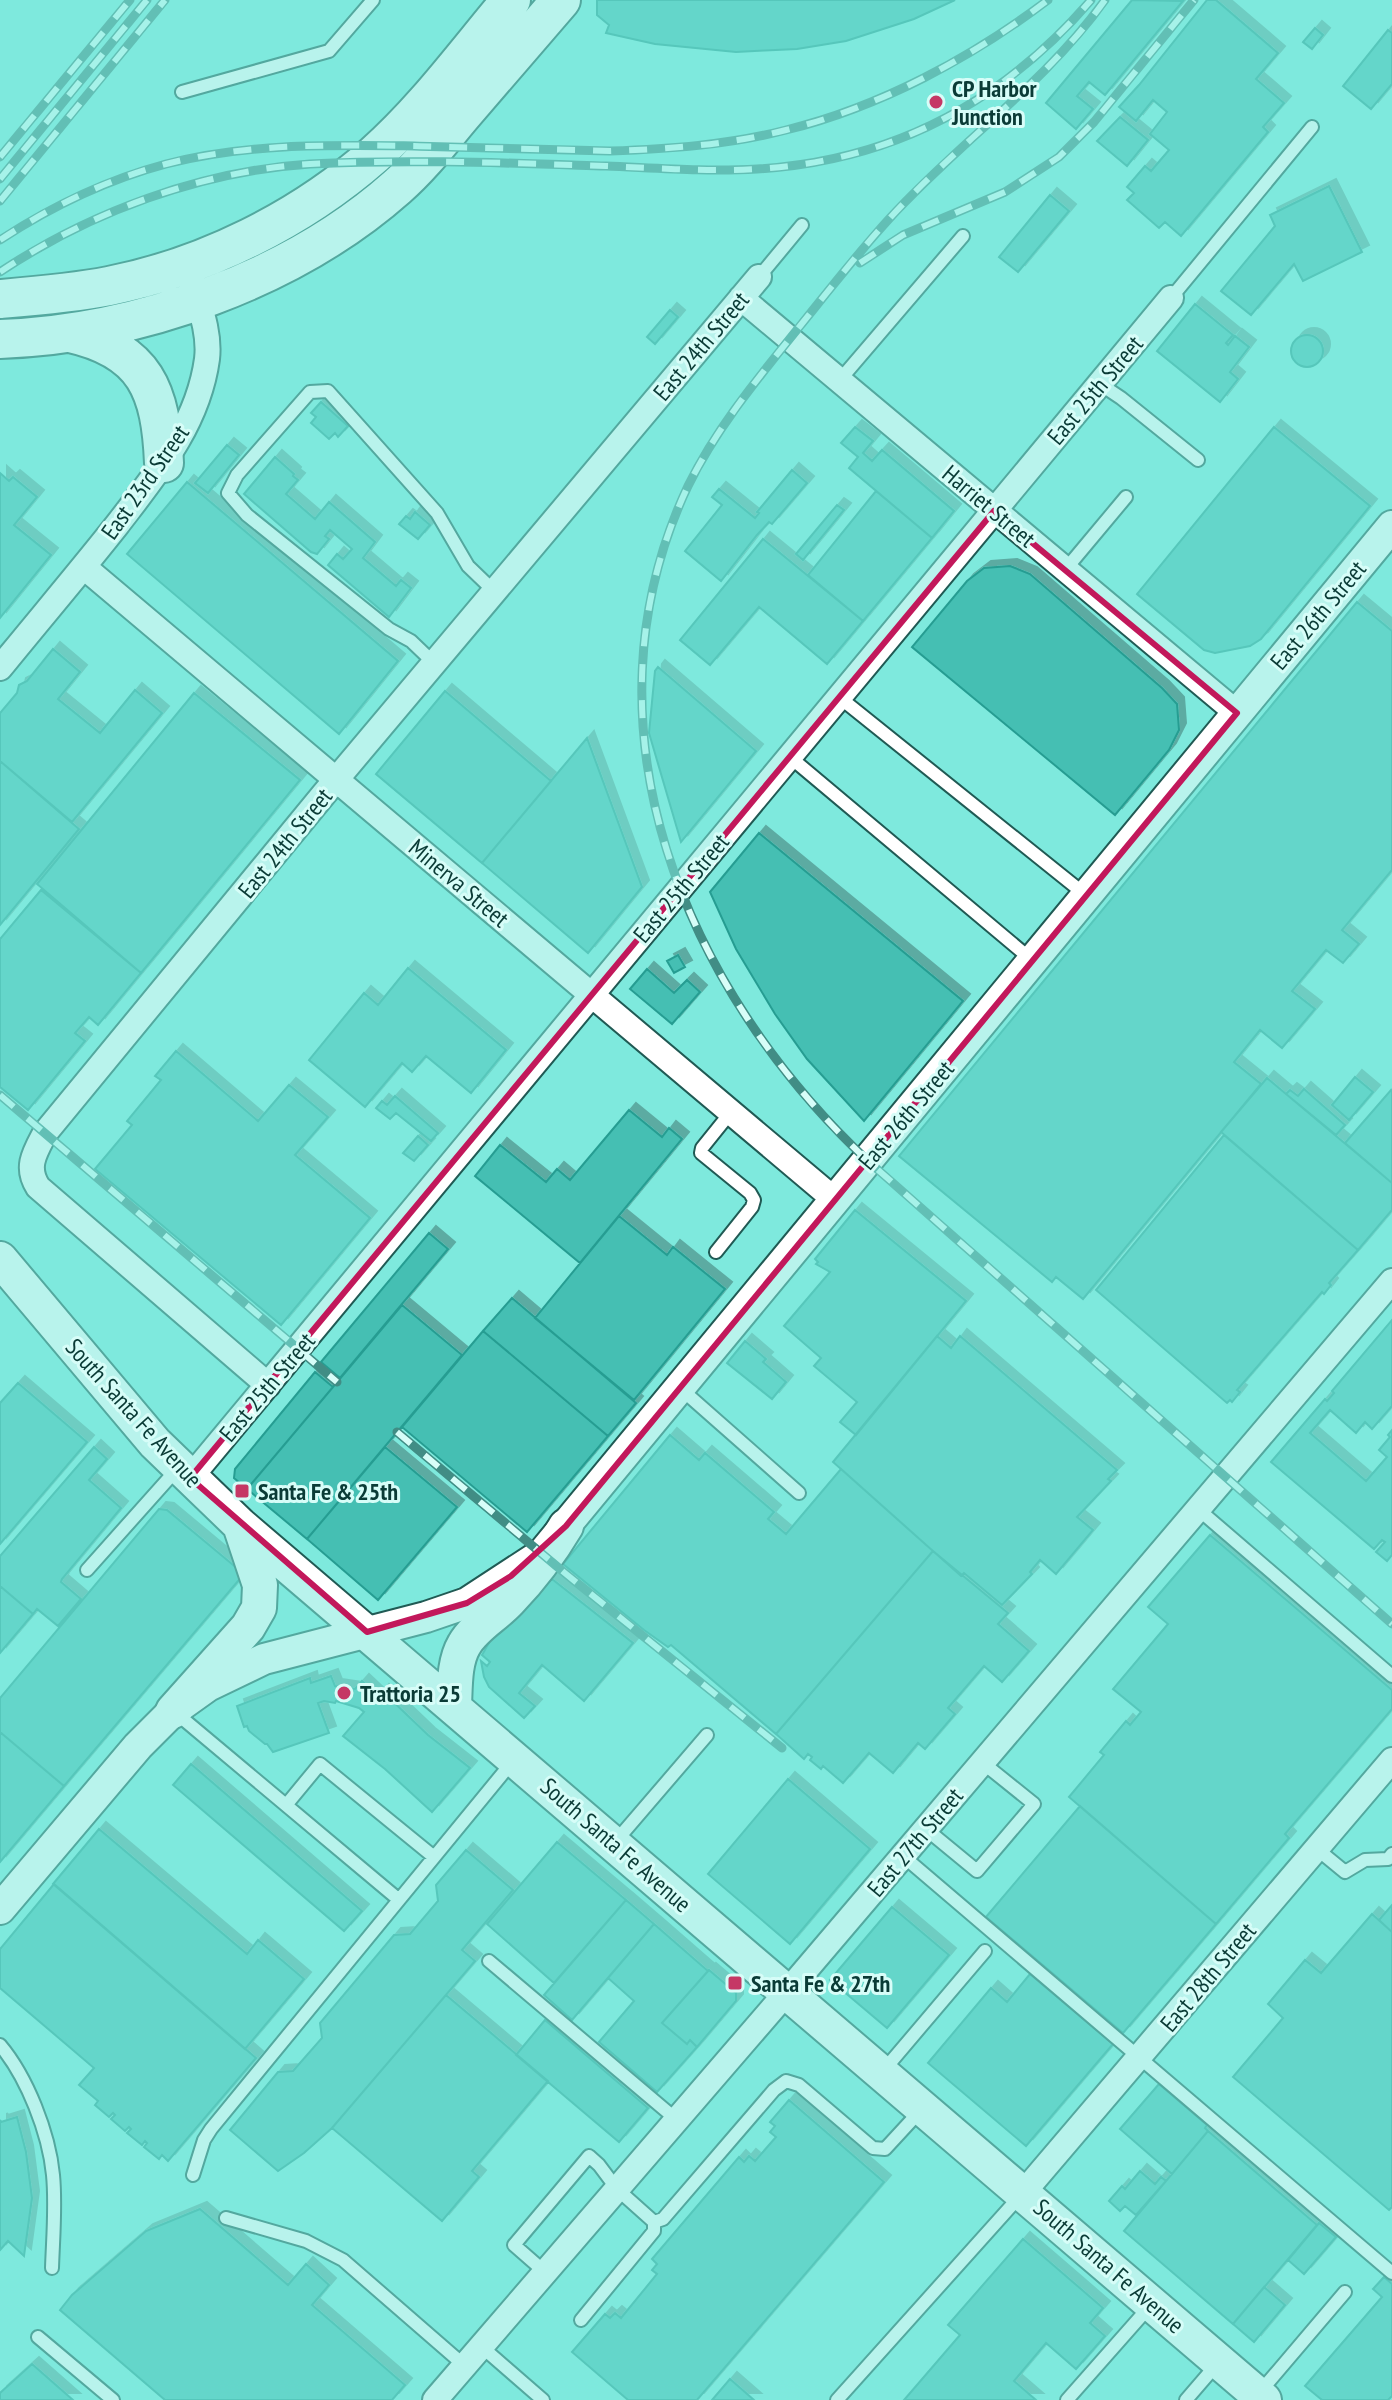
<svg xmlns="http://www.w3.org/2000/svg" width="1392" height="2400" font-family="'PT Sans Narrow',sans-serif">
	<defs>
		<filter id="shadow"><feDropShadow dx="7" dy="-7" stdDeviation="0" flood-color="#0004"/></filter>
	</defs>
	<rect width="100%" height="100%" fill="#7ee9dd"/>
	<path fill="#44bfb3" stroke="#279d92" stroke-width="2" filter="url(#shadow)" d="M597,0H955L914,19L846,41L797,49L736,52L655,44L606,33L609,25L597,15Z
		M1132,0L1183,1L1105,95L1089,82L1077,96L1093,109L1076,129L1046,103Z
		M1207,0H1216L1278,53L1256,79L1284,103L1263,127L1268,132L1181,236L1165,222L1159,228L1127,200L1134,193L1127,187L1145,166L1151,171L1169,150L1150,134L1167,112L1153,100L1136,121L1119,107L1139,85Z
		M1315,28L1323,35L1312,49L1303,42Z
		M1388,30L1392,33V84L1371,109L1343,86Z
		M1120,117L1148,140L1127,166L1097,141Z
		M1329,186L1362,252L1303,281L1294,264L1251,315L1221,291L1275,226L1270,215Z
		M1050,195L1069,211L1018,272L999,257Z
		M1195,304L1233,335L1226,343L1228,345L1235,336L1249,347L1230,372L1238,379L1220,402L1157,351Z
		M670,310L678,317L655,344L647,337Z
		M1291 351a16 16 0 1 1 32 0a16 16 0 1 1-32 0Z
		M321,402L348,426L338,437L335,433L329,439L311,423L316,417L311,413Z
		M855,427L873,441L863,453L872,461L882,450L954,511L932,538L849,468L858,457L841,443Z
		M1274,427L1370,506L1261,639L1250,646L1215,653L1204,650L1137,594Z
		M227,445L239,455L208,493L195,483Z
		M275,457L294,474L293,476L298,480L286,494L315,519L329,502L375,542L363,558L396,586L401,580L411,588L389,617L328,565L337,554L343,559L352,549L330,530L325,536L329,539L317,554L311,552L244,494Z
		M792,470L807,483L772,524L769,522L757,535L721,581L685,551L722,505L712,497L719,489L755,518L759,513L757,512Z
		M0,473L9,481L13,477L37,497L14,525L51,555L0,618Z
		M187,482L398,661L339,734L127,554Z
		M876,491L932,538L863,621L808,575Z
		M837,505L844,510L803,560L796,554Z
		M415,512L430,525L418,539L399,524L406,516L410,519Z
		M763,539L863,621L827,664L759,607L710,665L680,640Z
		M1010,566L1030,574L1162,688L1177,704L1179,730L1169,750L1115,815L912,647L967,581L984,568Z
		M1357,602L1392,631V870L1342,930L1359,944L1343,963L1326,950L1292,991L1315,1009L1282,1048L1260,1030L1234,1062L1261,1084L1083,1299L1056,1277L1052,1282L899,1156Z
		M53,649L80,672L58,699L100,733L135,690L162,713L72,822L0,761V713L17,693L19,685L27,681Z
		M658,667L756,751L681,842L649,733L655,671Z
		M445,691L551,781L482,863L376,774Z
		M194,693L300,780L141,973L37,884Z
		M587,738L642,887L588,953L482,863Z
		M0,761L79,829L0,925Z
		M759,833L963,1001L864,1121L807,1059L775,1014L736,949L710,892Z
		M41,890L141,973L98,1025L89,1017L75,1033L85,1041L28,1110L0,1087V939Z
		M678,955L685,967L674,973L667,961Z
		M408,968L506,1050L471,1093L426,1056L412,1072L402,1063L365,1107L309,1060L364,993L378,1005Z
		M647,969L674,993L687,980L700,992L672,1024L630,989Z
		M176,1051L258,1121L289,1085L328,1117L295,1155L370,1218L281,1325L95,1169L132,1125L127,1121L161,1080L155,1076Z
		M1355,1077L1373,1092L1349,1120L1332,1105Z
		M1267,1078L1392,1183V1210L1358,1250L1221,1132Z
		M1304,1089L1345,1125L1336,1135L1286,1094L1290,1090L1298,1096Z
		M1391,1090L1392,1092V1183L1345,1143Z
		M395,1096L438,1133L431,1141L396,1113L390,1119L376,1108L382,1101L387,1105Z
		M629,1110L662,1137L669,1128L682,1139L580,1263L475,1176L500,1145L546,1182L557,1169L570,1180Z
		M1224,1135L1358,1250L1329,1283L1331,1285L1324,1294L1322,1292L1237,1390L1240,1392L1232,1402L1230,1400L1227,1403L1096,1290Z
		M418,1136L428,1145L414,1161L403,1153Z
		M855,1210L966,1301L856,1435L840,1422L857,1402L814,1366L821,1358L784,1326L830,1272L816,1264L818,1262L815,1259Z
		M619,1216L667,1255L673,1247L725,1289L634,1400L535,1318Z
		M429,1233L448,1249L340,1378L321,1362Z
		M512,1298L636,1403L608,1436L483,1331Z
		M402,1305L462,1355L307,1539L247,1489Z
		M1392,1320V1406L1372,1429L1365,1422L1356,1433L1330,1410L1310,1433L1366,1481L1387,1457L1379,1450L1390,1437L1388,1435L1392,1430V1555L1387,1561L1376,1552L1385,1542L1382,1540L1374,1549L1271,1462L1325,1399L1327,1401L1334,1393L1332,1391Z
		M483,1331L608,1436L527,1532L402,1427Z
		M937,1336L951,1348L960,1336L1117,1470L1108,1479L1111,1481L1077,1517L1093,1530L1056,1574L1040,1560L1030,1572L1032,1574L1002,1605L964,1573L961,1576L833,1462Z
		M745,1341L766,1359L763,1362L786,1382L772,1399L727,1363Z
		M315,1372L333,1387L247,1489L234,1478L235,1469Z
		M18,1383L87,1442L0,1544V1403Z
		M670,1435L699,1460L705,1453L774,1512L768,1519L786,1534L841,1469L933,1551L776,1734L671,1645L668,1647L644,1630L563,1564Z
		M94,1447L107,1459L89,1480L121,1508L62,1579L61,1582L81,1599L58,1626L37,1609L33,1614L0,1586V1556Z
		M385,1447L457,1507L378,1600L307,1539Z
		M159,1509L167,1510L244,1574L64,1786L0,1732V1698Z
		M1210,1535L1392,1690V1709L1285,1834L1289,1838L1216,1924L1069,1797L1104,1755L1100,1752L1126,1721L1130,1725L1141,1712L1113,1689L1168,1624L1148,1607Z
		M933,1551L1008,1613L998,1624L1029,1651L1002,1682L984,1666L948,1708L955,1714L925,1749L918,1743L893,1773L869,1753L843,1783L823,1766L821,1769L810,1760L812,1757L808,1754L804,1759L776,1734Z
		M552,1579L633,1643L584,1701L542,1665L519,1693L535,1706L524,1718L489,1687L484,1677L481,1661L487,1666L490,1662L482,1655L494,1634Z
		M0,1586L33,1614L0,1653Z
		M331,1676L335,1686L355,1689L362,1681L378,1696L382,1691L428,1735L470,1768L432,1812L385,1769L343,1736L364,1712L359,1708L336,1701L335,1703L324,1701L318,1703L329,1733L273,1752L267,1744H265L249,1731L247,1726L244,1727L237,1706L310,1678L311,1683Z
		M0,1732L64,1786L0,1862Z
		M191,1764L362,1911L344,1931L173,1785Z
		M788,1779L870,1849L790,1944L708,1874Z
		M1080,1806L1216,1924L1123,2033L986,1917Z
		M99,1829L247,1954L258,1940L304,1979L245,2049L53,1884Z
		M557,1842L626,1900L554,1983L487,1924Z
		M466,1850L513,1890L462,1950L475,1961L332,2128L304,2153L278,2171L230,2130L278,2072L293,2071L322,2038L320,2023L394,1935L410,1934L438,1901L436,1885Z
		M54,1884L256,2058L168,2161L162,2155L159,2159L144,2147L147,2143L145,2141L142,2145L127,2133L131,2129L129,2127L125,2131L111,2119L115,2115L113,2113L109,2117L95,2105L98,2101L79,2085L94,2068L0,1988V1949Z
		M626,1900L654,1924L572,2020L544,1995Z
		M1392,1905V1932L1379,1920Z
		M892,1907L949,1955L887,2028L830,1980Z
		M1372,1914L1392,1932V2207L1389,2210L1233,2077L1283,2018L1268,2004L1305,1960L1321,1973Z
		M654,1924L708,1971L662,2023L687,2044L690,2040L697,2047L657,2092L599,2042L634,2001L608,1978Z
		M709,1970L736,1993V2001L697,2047L690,2040L687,2044L662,2023Z
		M1030,1974L1113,2044L1026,2146L928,2063L991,1988L1007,2002Z
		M446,1995L548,2081L472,2171L479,2177L442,2221L332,2128Z
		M545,2020L648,2108L619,2142L516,2055Z
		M1159,2084L1207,2125L1205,2128L1208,2131L1172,2174L1120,2129Z
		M789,2100L884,2182L697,2400H628L572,2352L605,2314L610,2318L615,2313L621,2318L657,2274L652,2270L657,2264L652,2259L739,2157L744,2162L749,2156L755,2161L776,2137L770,2132L775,2126L770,2122Z
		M17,2117L26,2152L32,2198L24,2256L8,2241L0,2250V2120L1,2122Z
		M1208,2131L1317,2225L1233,2324L1124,2231Z
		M1140,2171L1155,2184L1161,2177L1166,2181L1136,2215L1125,2206L1120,2211L1109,2201L1122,2186L1125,2189Z
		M200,2209L288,2285L306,2264L329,2285L312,2305L405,2385L392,2400H165L60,2310L72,2295L146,2231Z
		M1319,2223L1336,2237L1304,2274L1288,2260Z
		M1023,2239L1103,2308L1090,2323L1105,2336L1076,2369L1046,2343L1014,2381L1036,2400H904L960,2335L948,2325Z
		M1384,2277L1392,2284V2396L1388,2400H1322L1305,2386L1382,2297L1373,2289Z
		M1264,2287L1285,2305L1254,2342L1233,2324Z
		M32,2364L73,2400H0V2393Z
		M730,2379L754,2400H712Z"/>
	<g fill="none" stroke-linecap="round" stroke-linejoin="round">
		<g stroke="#205a54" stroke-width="16">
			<path id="service" d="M182,92L329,51L373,0
				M759,277L802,225
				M1171,298L1312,127
				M839,381L963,236
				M1100,384L1121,398L1198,460
				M1065,570L1126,497
				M435,664L411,641L389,629L247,515L228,493L237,475L310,392L328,391L437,513L468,566L495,592
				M839,697L1087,896
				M790,757L1033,961
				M716,1252L752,1207L754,1200L750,1193L701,1153L702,1148L731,1112
				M680,1388L799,1493
				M1198,1509L1392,1676
				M87,1570L178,1468
				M176,1713L398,1899
				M287,1804L320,1764L434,1857
				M926,1829L977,1871L1034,1804L983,1763
				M616,1841L707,1735
				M1317,1849L1345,1872L1365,1860L1388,1859L1392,1854
				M903,1856L1392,2273
				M489,1961L677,2120
				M0,2045C27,2077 49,2133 53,2175C56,2205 53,2237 52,2268
				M884,2070L985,1951
				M193,2175L204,2140L211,2129L513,1761
				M226,2218L306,2241L343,2260L465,2366
				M546,2273L514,2245L589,2156L599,2165L617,2189L654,2222L663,2219L774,2090L786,2081L799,2085L873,2148L885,2149L921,2110
				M581,2320L654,2231V2222
				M38,2337L113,2400
				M482,2347L543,2400
				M1260,2392L1345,2292
				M837,2400L1021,2195
				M1067,2400L1150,2306
				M1186,2400L1217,2364"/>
		</g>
		<g stroke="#205a54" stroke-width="28">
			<path id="minor" d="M741,298L1237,713
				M84,567L835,1200
				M0,668C39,620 79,573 117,525C156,474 198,425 207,359C210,335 201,310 194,287
				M268,1385L38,1187C25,1167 35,1152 45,1133L324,794L759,277
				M190,1478L1171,298
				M1023,2193L1392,1760
				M435,2400L787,1992L1392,1281"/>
		</g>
		<g stroke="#205a54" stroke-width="34">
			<path id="tertiary" d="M0,1909L138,1746L173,1711L208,1686L264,1659L426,1617L467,1603L542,1554L1392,526"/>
		</g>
		<g stroke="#205a54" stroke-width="38">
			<path id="secondary" d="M0,1259L155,1443L240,1525L1264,2400
				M454,1706C455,1686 454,1662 464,1645C474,1627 495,1616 509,1601C531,1578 550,1553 566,1526
				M173,1711L248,1627L259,1608L260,1585L240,1525"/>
		</g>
		<g stroke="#205a54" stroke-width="42">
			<path id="primary" d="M0,299C36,296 73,293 109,286C205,267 300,220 374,155C425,110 467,52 511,0
				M70,333C146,350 161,391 164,463
				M0,339C138,334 292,280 397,187C421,166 441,140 462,115C495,77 528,38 561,0"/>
		</g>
		<use href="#service" stroke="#fff" stroke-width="12"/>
		<use href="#minor" stroke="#fff" stroke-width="24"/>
		<use href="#tertiary" stroke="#fff" stroke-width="30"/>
		<use href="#secondary" stroke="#fff" stroke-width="34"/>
		<use href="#primary" stroke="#fff" stroke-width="38"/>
		<g stroke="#418d85" stroke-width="9">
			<path id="rail" d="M1105,0C1045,84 958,143 889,219C858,253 829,290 800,326C759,377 717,427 688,486C574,727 685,990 868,1161L1392,1624
				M0,157L130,0
				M0,179L147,0
				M0,201L165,0
				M0,240C52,206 106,180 166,164C247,143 331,145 414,146C479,148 544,149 610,151C669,149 728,145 786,130C880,107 971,58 1048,0
				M860,263L903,235L1005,192L1059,157L1094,122L1194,0
				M0,272C90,212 201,171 310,164C408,159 508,163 606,166C656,168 707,172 757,169C893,161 1003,102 1091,0
				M0,1095L337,1382
				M397,1432L566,1574L782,1748"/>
		</g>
		<use href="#rail" stroke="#d7fdf8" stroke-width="6" stroke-dasharray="18" stroke-linecap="butt"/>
	</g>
	<path d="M0 0H1392V2400H0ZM994,511L1237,713L566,1526L511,1576L467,1603L367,1632L190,1478Z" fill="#7ee9dd" fill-opacity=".55" fill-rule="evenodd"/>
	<path fill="none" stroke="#c2185b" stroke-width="6" stroke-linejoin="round" d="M994,511L1237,713L566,1526L511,1576L467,1603L367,1632L190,1478Z"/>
	<g fill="#c53865" stroke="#d7fdf8" stroke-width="3">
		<circle cx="936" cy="102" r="8"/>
		<rect x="234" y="1483" width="16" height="16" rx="4"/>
		<circle cx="344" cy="1693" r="8"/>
		<rect x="727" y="1975" width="16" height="16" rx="4"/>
	</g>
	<g text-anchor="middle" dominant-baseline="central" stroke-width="6" stroke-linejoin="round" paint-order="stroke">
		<g font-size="24" font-weight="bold" fill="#0a3b36" stroke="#d7fdf8" text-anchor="start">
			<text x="952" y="88">CP Harbor<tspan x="952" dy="28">Junction</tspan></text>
			<text x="258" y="1491">Santa Fe &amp; 25th</text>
			<text x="360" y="1693">Trattoria 25</text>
			<text x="751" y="1983">Santa Fe &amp; 27th</text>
		</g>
		<g font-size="24" fill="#0a3b36" stroke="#d7fdf8">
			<text transform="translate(701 346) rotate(-50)">East 24th Street</text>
			<text transform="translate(1095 390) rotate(-50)">East 25th Street</text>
			<text transform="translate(145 482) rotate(-55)">East 23rd Street</text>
			<text transform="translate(989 506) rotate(40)">Harriet Street</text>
			<text transform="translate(1318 615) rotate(-50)">East 26th Street</text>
			<text transform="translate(285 843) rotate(-51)">East 24th Street</text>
			<text transform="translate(459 883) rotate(40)">Minerva Street</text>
			<text transform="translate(681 888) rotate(-50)">East 25th Street</text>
			<text transform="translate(906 1115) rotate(-50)">East 26th Street</text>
			<text transform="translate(267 1387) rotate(-50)">East 25th Street</text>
			<text transform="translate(134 1413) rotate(48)">South Santa Fe Avenue</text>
			<text transform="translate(915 1842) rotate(-50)">East 27th Street</text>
			<text transform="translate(616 1845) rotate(41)">South Santa Fe Avenue</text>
			<text transform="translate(1208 1977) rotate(-50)">East 28th Street</text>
			<text transform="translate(1109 2266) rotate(41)">South Santa Fe Avenue</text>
		</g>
	</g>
</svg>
